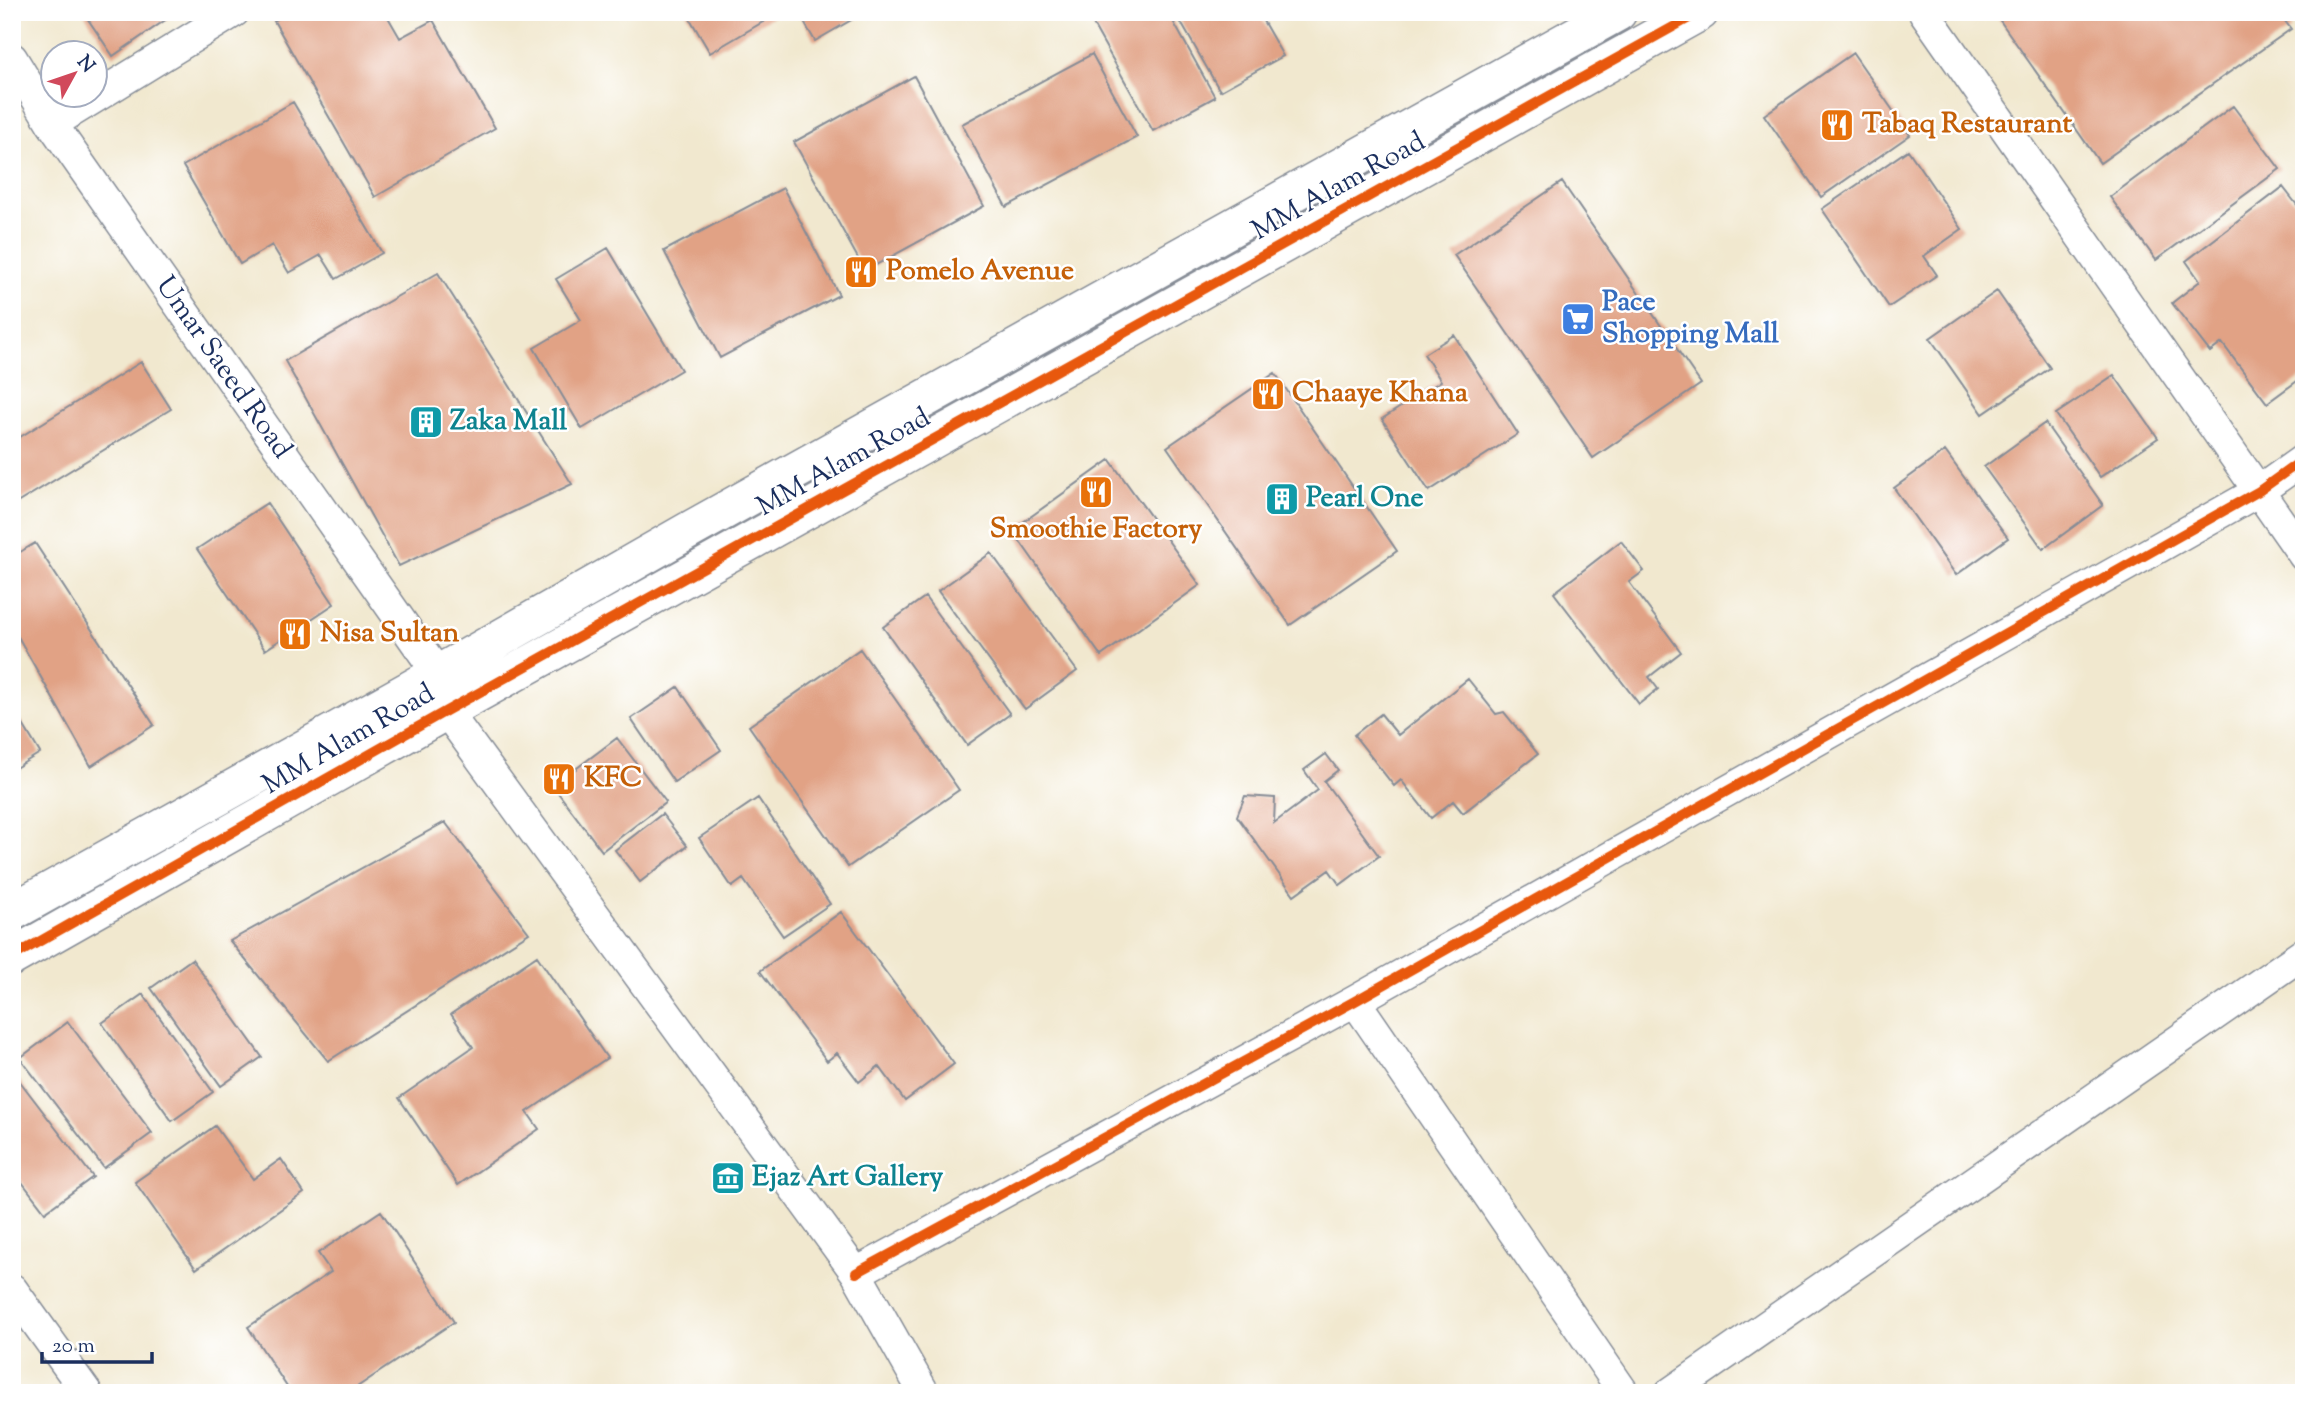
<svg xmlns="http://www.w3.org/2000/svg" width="2316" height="1405" font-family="'Sorts Mill Goudy',serif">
	<rect width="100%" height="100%" fill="#fff"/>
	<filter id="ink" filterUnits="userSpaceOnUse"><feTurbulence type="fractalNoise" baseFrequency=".0143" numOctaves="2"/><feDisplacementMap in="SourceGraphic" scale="14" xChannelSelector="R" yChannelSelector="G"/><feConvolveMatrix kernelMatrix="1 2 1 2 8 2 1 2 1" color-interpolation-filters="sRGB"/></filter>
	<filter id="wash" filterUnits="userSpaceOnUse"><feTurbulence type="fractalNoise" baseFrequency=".00686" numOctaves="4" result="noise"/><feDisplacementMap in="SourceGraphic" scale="28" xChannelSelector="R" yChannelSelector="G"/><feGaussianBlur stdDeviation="1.57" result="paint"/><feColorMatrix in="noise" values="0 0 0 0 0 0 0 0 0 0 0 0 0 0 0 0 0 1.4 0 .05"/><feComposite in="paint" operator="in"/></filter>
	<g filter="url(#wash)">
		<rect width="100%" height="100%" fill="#f1e8cf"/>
		<g id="blocks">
			<path fill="#e1a285" d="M83,12H177L113,56Z
				M289,12H385L400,38L433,20L495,128L375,197L274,21Z
				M686,12H780L710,53Z
				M798,12H856L858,16L815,41Z
				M1086,12H1168L1215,97L1153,131Z
				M1175,12H1258L1283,56L1220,91Z
				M1994,12H2278L2291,29L2100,163Z
				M1853,53L1910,135L1821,197L1764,115Z
				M1092,54L1137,137L1006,207L962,124Z
				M914,76L984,206L865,271L794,142Z
				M293,102L382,253L336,279L321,255L289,273L272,245L240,264L183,166Z
				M2233,106L2280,169L2156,260L2110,197Z
				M1908,150L1962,229L1924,256L1937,275L1889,307L1822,209Z
				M1562,182L1701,384L1593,458L1454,255Z
				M2283,187L2304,214V376L2267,403L2222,343L2210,352L2172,303L2200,281L2186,261Z
				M783,188L839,295L720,358L664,251Z
				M608,248L681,370L582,429L534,348L581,320L556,279Z
				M438,273L572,484L399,566L285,361Z
				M1997,291L2050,368L1983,414L1930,338Z
				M1454,335L1518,434L1429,491L1382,419L1441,381L1424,354Z
				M141,362L171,409L12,506V442Z
				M1275,373L1397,551L1290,625L1167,447Z
				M2114,375L2158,438L2100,477L2056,414Z
				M2045,423L2103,505L2043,549L1984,467Z
				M1945,451L2008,538L1956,575L1894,488Z
				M1110,460L1200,585L1101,656L1012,530Z
				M267,503L334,604L265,650L197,549Z
				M1621,541L1644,571L1629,582L1681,652L1649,677L1658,689L1639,704L1554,593Z
				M35,543L154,725L91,766L12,626V557Z
				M991,553L1077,671L1025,709L938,591Z
				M925,597L1010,714L967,745L883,627Z
				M860,649L959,790L848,867L749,726Z
				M1468,679L1496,714L1504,712L1538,754L1463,813L1453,801L1431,818L1401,780L1394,786L1354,735L1381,714L1398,735Z
				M678,687L721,750L674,782L631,719Z
				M12,706L40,753L12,770Z
				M617,738L666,802L602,851L553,786Z
				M1326,754L1338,770L1324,781L1379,856L1340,885L1329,870L1294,895L1237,816L1245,796L1275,798L1274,823L1318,790L1304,770Z
				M758,798L830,904L783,936L743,879L732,887L699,838Z
				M662,814L687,846L640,882L615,850Z
				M445,822L529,933L328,1061L230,941Z
				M841,912L954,1064L905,1101L879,1066L859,1082L837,1053L827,1061L760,971Z
				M537,956L607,1058L527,1112L539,1129L458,1185L399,1098L473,1047L451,1014Z
				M192,959L262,1057L221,1086L151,988Z
				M143,994L213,1092L172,1121L102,1023Z
				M68,1022L152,1133L104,1168L20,1058Z
				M12,1071L93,1177L45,1212L12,1169Z
				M215,1126L253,1179L281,1159L304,1193L196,1269L135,1182Z
				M381,1211L454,1322L348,1393H291L248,1327L331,1272L318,1253Z"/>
		</g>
	</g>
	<g filter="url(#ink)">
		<use href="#blocks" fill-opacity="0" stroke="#868c96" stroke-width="2"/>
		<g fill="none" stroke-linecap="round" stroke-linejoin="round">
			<g stroke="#868c96" stroke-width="33">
				<path id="minor" d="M1924,12L2304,556
					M12,58L52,124L438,674
					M52,124L234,12
					M446,711L856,1273L924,1393
					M1355,1001L1624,1393
					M856,1273L1355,1001L2259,491L2304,459
					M12,1289L87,1393
					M1670,1393L2304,953"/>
			</g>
			<g stroke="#868c96" stroke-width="40">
				<path id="tertiary" d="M12,912L438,674L688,531L1618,12
					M12,957L446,711L1700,12"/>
			</g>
			<use href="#minor" stroke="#fff" stroke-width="30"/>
			<use href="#tertiary" stroke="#fff" stroke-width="37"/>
			<g stroke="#fff" stroke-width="15">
				<path id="cycleway" d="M12,957L446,711L1700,12
					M856,1273L1355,1001L2259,491L2304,459"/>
			</g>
			<use href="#cycleway" stroke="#e8590c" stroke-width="10"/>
		</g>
	</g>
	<defs>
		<g id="restaurant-square" transform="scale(1.75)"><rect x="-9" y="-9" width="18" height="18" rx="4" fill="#e8710a" stroke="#fff"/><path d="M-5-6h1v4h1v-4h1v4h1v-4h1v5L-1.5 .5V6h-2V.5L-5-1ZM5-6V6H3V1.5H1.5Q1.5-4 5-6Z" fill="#fff"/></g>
		<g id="supermarket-square" transform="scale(1.75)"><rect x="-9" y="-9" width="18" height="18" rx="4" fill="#3f7fe0" stroke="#fff"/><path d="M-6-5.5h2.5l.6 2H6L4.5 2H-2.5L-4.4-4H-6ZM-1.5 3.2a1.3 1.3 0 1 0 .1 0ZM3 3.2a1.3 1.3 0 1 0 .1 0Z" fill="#fff"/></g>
		<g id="building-square" transform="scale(1.75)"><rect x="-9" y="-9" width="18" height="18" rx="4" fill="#0f9aa8" stroke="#fff"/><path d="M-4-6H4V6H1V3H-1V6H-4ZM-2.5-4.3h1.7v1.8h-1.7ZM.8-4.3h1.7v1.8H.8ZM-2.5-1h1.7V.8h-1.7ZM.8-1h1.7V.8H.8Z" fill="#fff"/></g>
		<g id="museum-square" transform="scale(1.75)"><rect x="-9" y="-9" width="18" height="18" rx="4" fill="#0f9aa8" stroke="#fff"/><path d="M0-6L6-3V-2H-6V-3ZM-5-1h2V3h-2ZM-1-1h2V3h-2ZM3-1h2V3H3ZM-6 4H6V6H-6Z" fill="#fff"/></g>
	</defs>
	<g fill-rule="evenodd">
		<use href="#restaurant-square" x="1837" y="125"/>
		<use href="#restaurant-square" x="861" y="272"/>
		<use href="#supermarket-square" x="1578" y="319"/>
		<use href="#restaurant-square" x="1268" y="394"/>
		<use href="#building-square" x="426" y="422"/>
		<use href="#restaurant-square" x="1096" y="492"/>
		<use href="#building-square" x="1282" y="499"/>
		<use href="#restaurant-square" x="295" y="634"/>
		<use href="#restaurant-square" x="559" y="779"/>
		<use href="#museum-square" x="728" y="1178"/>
	</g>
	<g text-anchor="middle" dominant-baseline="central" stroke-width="5" stroke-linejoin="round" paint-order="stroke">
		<g font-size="28" font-weight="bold" fill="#c56008" stroke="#fff" text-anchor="start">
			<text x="1862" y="125">Tabaq Restaurant</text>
			<text x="886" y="272">Pomelo Avenue</text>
			<text x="1292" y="394">Chaaye Khana</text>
			<text x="1096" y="530" text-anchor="middle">Smoothie Factory</text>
			<text x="320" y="634">Nisa Sultan</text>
			<text x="584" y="779">KFC</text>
		</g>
		<g font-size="28" fill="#1b2f5e" stroke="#fff">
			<text transform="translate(1339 187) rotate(-29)">MM Alam Road</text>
			<text transform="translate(223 368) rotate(55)">Umar Saeed Road</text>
			<text transform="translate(844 463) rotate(-29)">MM Alam Road</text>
			<text transform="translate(349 740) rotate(-30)">MM Alam Road</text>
		</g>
		<g font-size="28" font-weight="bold" fill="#366cbe" stroke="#fff" text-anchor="start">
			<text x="1602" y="303">Pace<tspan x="1602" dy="32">Shopping Mall</tspan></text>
		</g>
		<g font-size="28" font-weight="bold" fill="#0d838f" stroke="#fff" text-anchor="start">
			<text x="450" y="422">Zaka Mall</text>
			<text x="1306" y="499">Pearl One</text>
			<text x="752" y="1178">Ejaz Art Gallery</text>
		</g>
	</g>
	<rect width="2316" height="1405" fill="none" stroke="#fff" stroke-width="42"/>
	<g transform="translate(74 74) rotate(50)"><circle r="33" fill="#ffffff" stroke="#a4acbf" stroke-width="2"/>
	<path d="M0-5L12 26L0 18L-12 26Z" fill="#d1495b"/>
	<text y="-10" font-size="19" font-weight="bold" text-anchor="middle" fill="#1b2f5e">N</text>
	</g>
	<path d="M42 1352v10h110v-10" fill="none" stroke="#1b2f5e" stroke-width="3.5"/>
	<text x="52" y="1352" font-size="21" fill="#1b2f5e" stroke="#ffffff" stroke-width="5" paint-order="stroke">20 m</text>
</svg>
